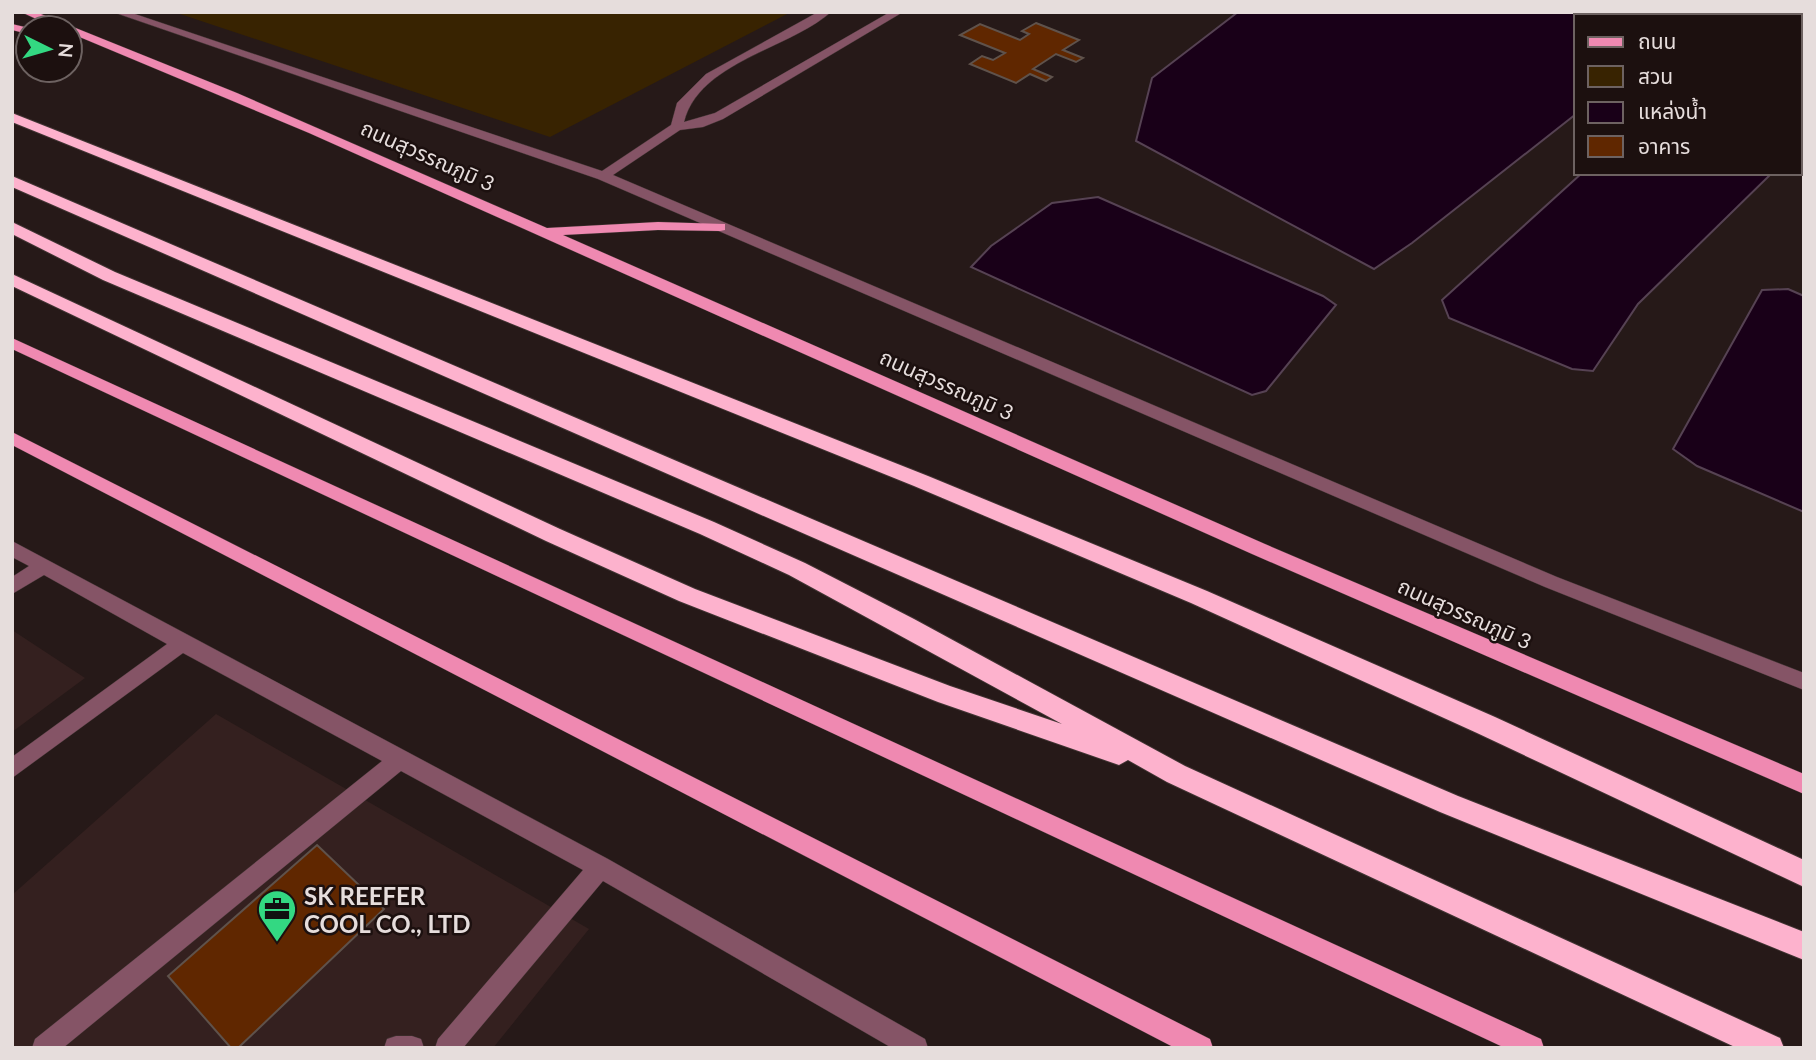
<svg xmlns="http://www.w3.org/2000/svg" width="1816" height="1060" font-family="Lato,'Noto Sans Thai',sans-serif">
	<rect width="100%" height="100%" fill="#261918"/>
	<path fill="#34201f" d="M12,630L85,678L12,732Z
		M216,714L589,929L493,1048H12V895Z"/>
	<path fill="#382301" d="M174,12H791L550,137Z"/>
	<path fill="#190018" stroke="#564253" stroke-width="2" d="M1238,12H1705L1701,16H1576V114L1412,243L1374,269L1136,141L1152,78Z
		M1582,173H1772L1638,304L1593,371L1572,369L1449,318L1442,300Z
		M1098,197L1323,296L1336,305L1266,391L1252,395L971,267L991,246L1052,203Z
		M1788,289L1804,296V512L1697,466L1673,449L1762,290Z"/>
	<path fill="#602700" stroke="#5f524b" stroke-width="2" d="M1036,23L1079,40L1063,50L1083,58L1076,62L1056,54L1033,69L1052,77L1046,81L1030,74L1016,83L970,64L982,56L993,60L1005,53L960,35L980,24L1020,40L1029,34L1022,31Z
		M317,845L384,909L238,1048H231L168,976Z"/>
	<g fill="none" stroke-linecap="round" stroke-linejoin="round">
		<g stroke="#413433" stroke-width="1">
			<path id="minor" d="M113,12H129L602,171L671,125L677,103L706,74L818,12H831C789,49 699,62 684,122L715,113L890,12H903L723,119L703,127L680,130L613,175L1557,577L1804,673V690L1545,587L598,179Z
				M12,541L608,859L925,1039L928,1048H892L603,881L463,1048H435L438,1039L583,870L401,771L63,1048H32L35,1039L382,761L183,653L12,778V757L167,644L44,575L12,594V577L29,566L12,557Z
				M396,1036H412L421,1039L424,1048H384L387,1039Z"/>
		</g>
		<g stroke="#413433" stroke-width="1">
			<path id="major" d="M21,12H36L237,93L547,228L658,222L725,224V230L720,231L658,230L563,235L1265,544L1804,774V794L1252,554L309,133L70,33V28H56Z
				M12,24L29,28L28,34L12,30Z
				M12,338L1541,1039L1544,1048H1505L12,349Z
				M12,432L1210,1039L1213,1048H1175L12,445Z"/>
		</g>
		<g stroke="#413433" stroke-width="2">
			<path id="highway" d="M12,113L928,476L1207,591L1495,717L1804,860V887L1477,733L1191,603L914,486L12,122Z
				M12,176L1458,796L1804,932V960L1440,812L12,187Z
				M12,222L115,272L714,522L805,563L914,619L1185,766L1780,1038L1784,1048H1737L1167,782L1128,760L1119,765L938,702L679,601L546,541L12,286V274L560,529L695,589L950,686L1062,724L789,575L700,534L103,280L12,234Z"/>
		</g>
		<use href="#minor" fill="#855466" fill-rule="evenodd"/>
		<use href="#major" fill="#ef89b1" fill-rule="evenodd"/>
		<use href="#highway" fill="#fdb2cd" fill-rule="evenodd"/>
	</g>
	<defs>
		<g id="office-pin" transform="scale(2.0125)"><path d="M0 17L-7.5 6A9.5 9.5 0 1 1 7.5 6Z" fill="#33d882" stroke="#1c100f"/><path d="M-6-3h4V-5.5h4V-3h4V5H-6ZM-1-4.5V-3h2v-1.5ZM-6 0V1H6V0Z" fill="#111"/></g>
	</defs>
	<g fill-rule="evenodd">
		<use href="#office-pin" x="277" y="909"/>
	</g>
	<g text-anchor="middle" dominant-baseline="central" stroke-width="5" stroke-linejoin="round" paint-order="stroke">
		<g font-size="21" fill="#e6dddc" stroke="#1c100f">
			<text transform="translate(428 155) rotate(24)">ถนนสุวรรณภูมิ 3</text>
			<text transform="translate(947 384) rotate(24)">ถนนสุวรรณภูมิ 3</text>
			<text transform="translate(1465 613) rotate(24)">ถนนสุวรรณภูมิ 3</text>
		</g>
		<g font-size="24" font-weight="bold" fill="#e6dddc" stroke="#1c100f" text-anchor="start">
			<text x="304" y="895">SK REEFER<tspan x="304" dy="28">COOL CO., LTD</tspan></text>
		</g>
	</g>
	<rect width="1816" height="1060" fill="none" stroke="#e6dddc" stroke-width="28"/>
	<rect x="1574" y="14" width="228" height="161" fill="#1c100f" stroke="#6d6261" stroke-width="2"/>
	<rect x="1588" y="37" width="35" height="10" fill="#ef89b1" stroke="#6d6261" stroke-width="2"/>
	<text x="1638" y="49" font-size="21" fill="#e6dddc">ถนน</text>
	<rect x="1588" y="66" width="35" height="21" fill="#382301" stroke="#6d6261" stroke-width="2"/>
	<text x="1638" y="84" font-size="21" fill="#e6dddc">สวน</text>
	<rect x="1588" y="102" width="35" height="21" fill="#190018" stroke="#6d6261" stroke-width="2"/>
	<text x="1638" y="119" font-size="21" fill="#e6dddc">แหล่งน้ำ</text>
	<rect x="1588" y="136" width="35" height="21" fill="#602700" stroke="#6d6261" stroke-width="2"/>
	<text x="1638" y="154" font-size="21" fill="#e6dddc">อาคาร</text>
	<g transform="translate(49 49) rotate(95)"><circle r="33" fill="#1c100f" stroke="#6d6261" stroke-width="2"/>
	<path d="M0-5L12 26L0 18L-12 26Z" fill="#33d882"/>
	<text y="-10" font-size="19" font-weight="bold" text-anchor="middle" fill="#e6dddc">N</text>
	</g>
</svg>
